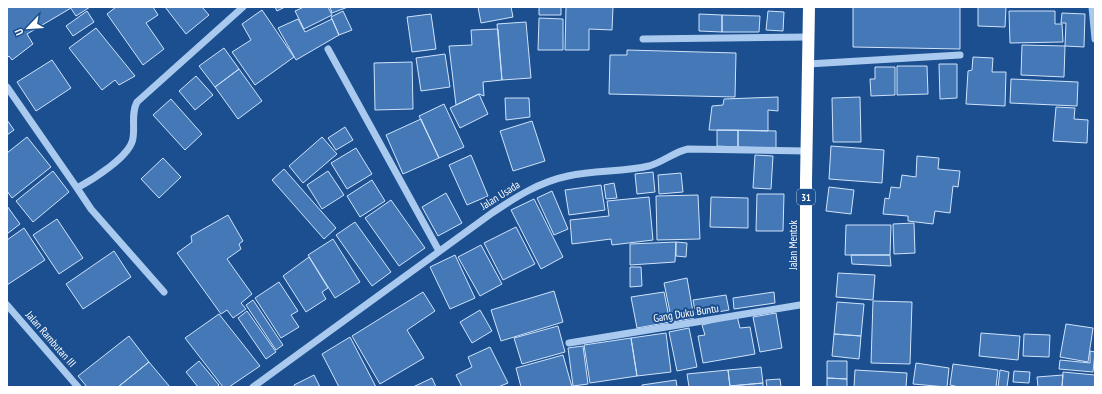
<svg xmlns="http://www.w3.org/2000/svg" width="1102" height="394" font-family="'PT Sans Narrow',sans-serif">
	<rect width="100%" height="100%" fill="#1b4f8f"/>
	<path fill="#4478b7" stroke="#cfe3fa" d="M7,7H70L71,8L27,34L33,44L12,60L9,56L7,58Z
		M70,7H90L76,16Z
		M116,7H153L158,15L146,23L164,49L143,65L107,14Z
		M165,7H202L209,15L186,34Z
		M275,7H285L277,11Z
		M304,7H328L332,15L304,29L295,11Z
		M330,7H348L332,13Z
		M478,7H511L513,17L481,23Z
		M539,7H561V15H539Z
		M566,7H613L612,30L589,29V50H565Z
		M853,7H960V49L853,47Z
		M978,7H1006L1005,27L978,26Z
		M262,10L294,57L255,85L232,52L251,40L242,24Z
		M87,11L94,22L73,36L66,26Z
		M343,11L352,30L339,35L331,17Z
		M768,11L784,12L783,31L766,30Z
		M1009,11H1055V24H1062L1063,42L1010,43Z
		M1062,13L1085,14L1084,47L1065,46L1066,23H1061Z
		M431,14L436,49L412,52L407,17Z
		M699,14L722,15V32L699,31Z
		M722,15L760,16L759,32H722Z
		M539,18L563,19V50H538Z
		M298,19L305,32L332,19L339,35L296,60L278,28Z
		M526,22L531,78L502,80L497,24Z
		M96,28L135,76L119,85L115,80L102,90L69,48Z
		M498,29L502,80L483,82L484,96L479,94L456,105L449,46L472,45L471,30Z
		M1022,45L1065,46L1064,77L1021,75Z
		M224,48L239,69L215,87L199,66Z
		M627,50L736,53L735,97L609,94L610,55H627Z
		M445,54L450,87L421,91L416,58Z
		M973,57L993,58L992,72H1006L1005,106L966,104L968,71L972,70Z
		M52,60L71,88L36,111L17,82Z
		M412,62L413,109L375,110L374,63Z
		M939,64H957V98L940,99Z
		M897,66H927L928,94L897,95Z
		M875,67H895V95L871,96L870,79H875Z
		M239,69L262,101L238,119L215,87Z
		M196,76L213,95L195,110L179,91Z
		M1011,79L1078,82L1077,106L1010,103Z
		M479,94L488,114L460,128L450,108Z
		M778,97V111L768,110V131L709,130L712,106L723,105L724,99Z
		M860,97L861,142H833L832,98Z
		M505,98H529L530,117L506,120Z
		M171,99L202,134L185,150L153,115Z
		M444,104L464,147L439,158L419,116Z
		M1056,107L1075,108L1074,119L1088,120L1087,143L1053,141Z
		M421,119L439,158L403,174L386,135Z
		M7,120L14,130L7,135Z
		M532,121L545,161L513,171L500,131Z
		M345,127L353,140L336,150L328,138Z
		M717,130H738V147L717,146Z
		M738,130L776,131V148L738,147Z
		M27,137L51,167L12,198L7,191V153Z
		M322,137L337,154L303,183L289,166Z
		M831,146L884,150L882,183L829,179Z
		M356,148L372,174L347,189L331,163Z
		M471,155L488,196L467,205L449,165Z
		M755,155L773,156L771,189L753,188Z
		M917,156L939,158L938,169L960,171L958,187L953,186L950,213L935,211L933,224L908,221V216L883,214L885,198L889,199L891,187L900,188L902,175L916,177Z
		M163,158L181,177L159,198L141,179Z
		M284,169L336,228L324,239L272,180Z
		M53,171L69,192L33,222L16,201Z
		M328,171L344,195L322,209L307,185Z
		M653,172L655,192L637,194L635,174Z
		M681,173L683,192L659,194L658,175Z
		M372,180L385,201L360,217L347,196Z
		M614,183L617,198L606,199L604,185Z
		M601,185L605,210L569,215L565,190Z
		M829,187L854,190L851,214L826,211Z
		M552,191L568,229L554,235L537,198Z
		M446,193L462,223L438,236L422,207Z
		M757,194H784L783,231H756Z
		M698,195L700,239L657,240L656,196Z
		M649,197L653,240L612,245L611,239L572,244L570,220L609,216L607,201Z
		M711,197L748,198V228L710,227Z
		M534,199L563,257L541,269L511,210Z
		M391,200L425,248L399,266L365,218Z
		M7,206L20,224L7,234Z
		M228,215L243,241L239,244L241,249L227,259L252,294L241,303L246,309L233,318L227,310L221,314L177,253L192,242L191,236Z
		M57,219L83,258L59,274L33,235Z
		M355,222L391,272L372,286L336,235Z
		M914,223L915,253L894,254L893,224Z
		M846,225H891L890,255H845Z
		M516,227L535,264L503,280L484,243Z
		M24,228L45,260L7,285V240Z
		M333,239L360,282L335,298L308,255Z
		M676,242L675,262L630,265V244Z
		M676,242L687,243L686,257L676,256Z
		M481,245L502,284L480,296L458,257Z
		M114,251L131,277L83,309L66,284Z
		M455,255L475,298L450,309L430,267Z
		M851,255H890L891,266L852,264Z
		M309,257L328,288L322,292L326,299L306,312L283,276Z
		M630,267H641L642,286L630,287Z
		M838,273L875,275L873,300L836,297Z
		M687,278L694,318L672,322L664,283Z
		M279,282L298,311L291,315L299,327L281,338L255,298Z
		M554,291L563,322L501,341L491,310Z
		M423,292L435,311L407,330L424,358L380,384L352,336Z
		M664,292L670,322L637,328L631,297Z
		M774,292L775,303L734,309L733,298Z
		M726,295L729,310L696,316L693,300Z
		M253,300L283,345L276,350L246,305Z
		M873,301L912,302L910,364L871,363Z
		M837,302L864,304L861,336L834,334Z
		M480,310L492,331L472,343L460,322Z
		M247,311L276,352L266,359L238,318Z
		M776,313L782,348L760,352L753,317Z
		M219,314L260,366L229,387H223L185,338Z
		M737,316L740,328L750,327L755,354L703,363L698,336L705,335L702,325Z
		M1066,324L1093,328L1088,362L1060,357Z
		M558,326L565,352L522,364L514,338Z
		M689,328L697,367L677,371L669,332Z
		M666,333L671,372L637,376L631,338Z
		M981,333L1020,336L1018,360L979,356Z
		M834,334L861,336L859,359L832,356Z
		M1024,334L1050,335L1049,357L1023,356Z
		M129,336L149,362L118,387H87L78,376Z
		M350,337L376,387H339L322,354Z
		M631,338L637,376L590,383L584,345Z
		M583,346L588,384L573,386L568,348Z
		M490,347L508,383L498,387H462L456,375L472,367L468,357Z
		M1090,351L1095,352L1093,372L1059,369L1060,360L1090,363Z
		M563,355L572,387H521L516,368Z
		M199,361L219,385L217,387H198L186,372Z
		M827,361H847V379L827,378Z
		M149,362L170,387H118Z
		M916,363L949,368L947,387L913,384Z
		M953,364L998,370L996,387H959L950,385Z
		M761,367L763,383L730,386L728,370Z
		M728,370L730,387H689L687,374Z
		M855,370L907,373L906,387H854Z
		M1000,370L1009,372L1007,387H998Z
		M1014,371L1030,372L1029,383L1013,382Z
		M1063,372L1095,375V387H1062Z
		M314,375L320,387H295L294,385Z
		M1063,375L1062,387H1038L1037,377Z
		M432,378L436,387H413Z
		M827,378L847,379V387H827Z
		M780,379L781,387H767L766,380Z
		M676,380L677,387H642V385Z
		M763,383V387H730V386Z"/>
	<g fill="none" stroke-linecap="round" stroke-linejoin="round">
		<path stroke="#a9c9ee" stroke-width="7" d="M1092,7L1095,39
			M643,39L809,37
			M328,49L439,251
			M808,64L960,55
			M7,87L77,188
			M164,292L91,209L77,188C92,180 131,156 133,138C135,126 131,113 137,102L243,7
			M7,305L78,387
			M569,343L806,304
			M253,387L492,213C516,197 539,182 568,176C595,170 623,172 649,166C663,162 674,152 688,149L807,151"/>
		<path stroke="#fff" stroke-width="12" d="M806,387V181L809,7"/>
	</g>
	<g text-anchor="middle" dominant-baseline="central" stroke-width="4" stroke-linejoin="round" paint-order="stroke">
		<rect fill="#1b4f8f" stroke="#bbcadd" stroke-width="1" x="797" y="189" width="18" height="16" rx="3"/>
		<g font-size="10" font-weight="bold" fill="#fff">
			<text x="806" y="197">31</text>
		</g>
		<g font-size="11" fill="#fff" stroke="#1b4f8f">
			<text transform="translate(500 195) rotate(-32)">Jalan Usada</text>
			<text transform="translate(793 245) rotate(-90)">Jalan Mentok</text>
			<text transform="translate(686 313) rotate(-9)">Gang Duku Buntu</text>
			<text transform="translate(51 339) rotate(49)">Jalan Rambutan III</text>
		</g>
	</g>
	<rect width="1102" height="394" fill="none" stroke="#ffffff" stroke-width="16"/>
	<g transform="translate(28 28) rotate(245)" stroke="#1b4f8f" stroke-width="3" paint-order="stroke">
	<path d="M0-3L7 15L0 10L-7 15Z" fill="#ffffff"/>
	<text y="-6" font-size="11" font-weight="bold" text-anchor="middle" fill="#ffffff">U</text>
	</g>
</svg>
